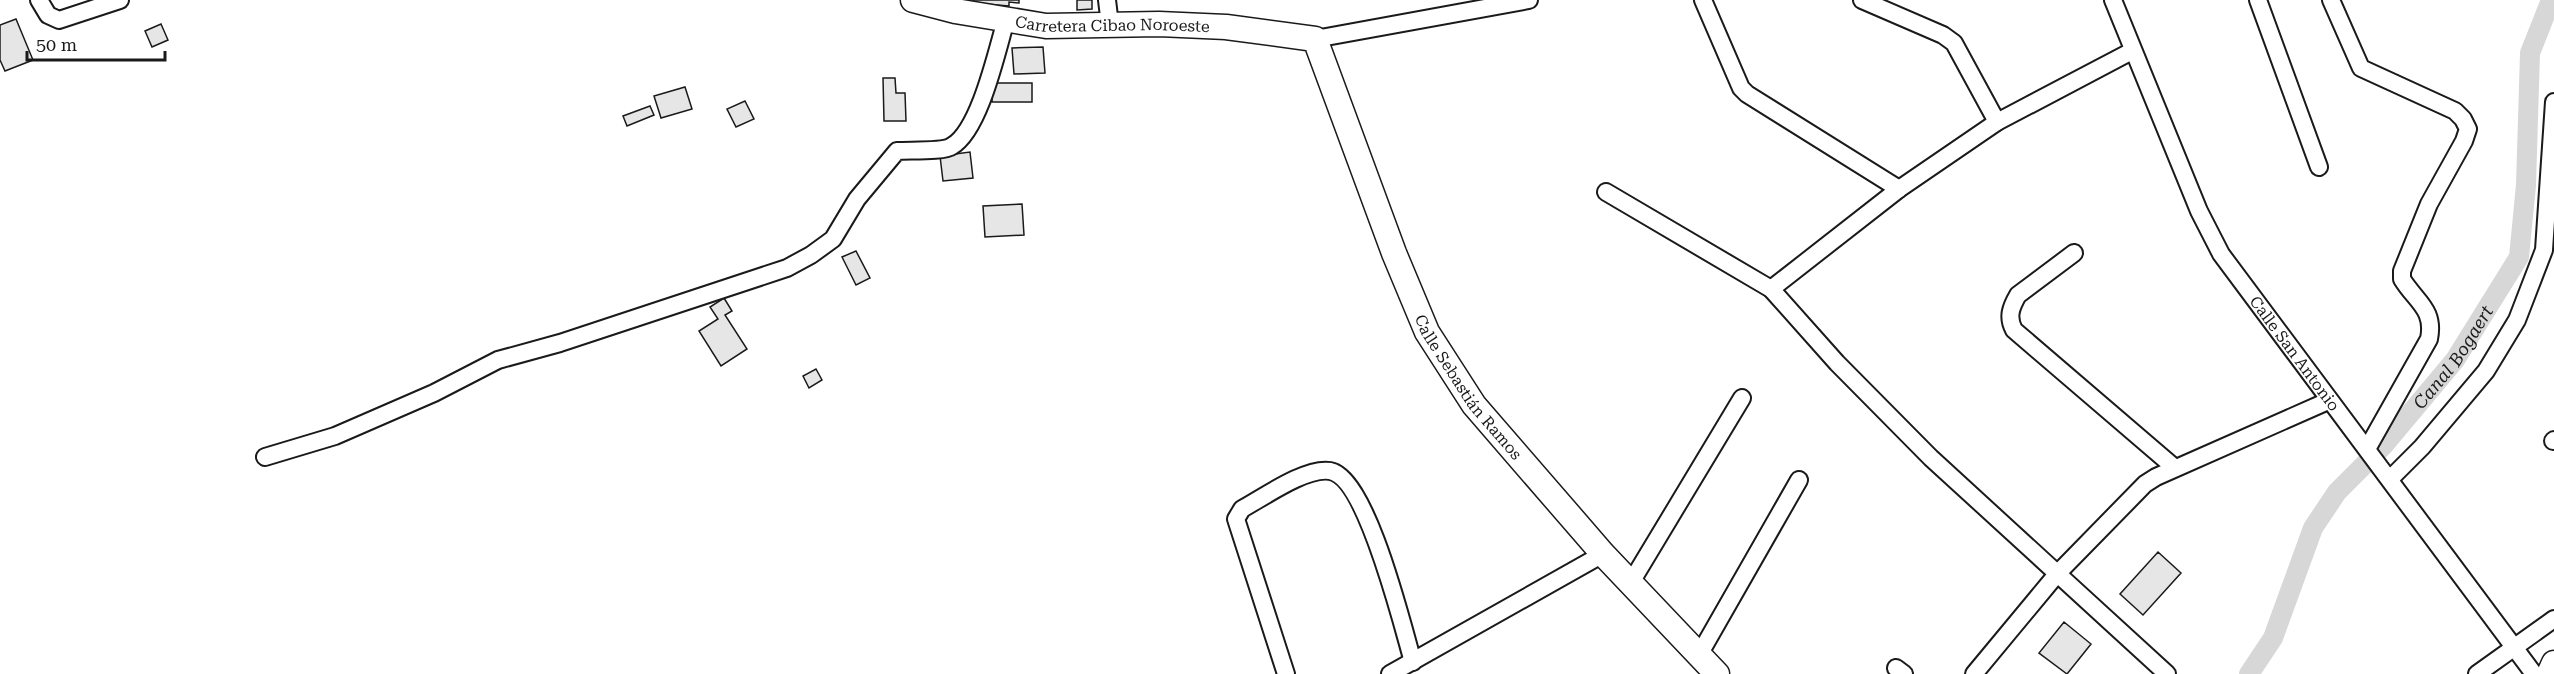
<svg xmlns="http://www.w3.org/2000/svg" width="2554" height="674" font-family="'Roboto Serif',serif">
	<rect width="100%" height="100%" fill="#fff"/>
	<g fill="none" stroke-linecap="round" stroke-linejoin="round">
		<path stroke="#d7d7d7" stroke-width="20" id="s1" d="M2249,674L2273,638L2313,528L2337,492L2383,446L2455,360L2519,257L2526,185L2530,53L2551,0"/>
	</g>
	<path fill="#e6e6e6" stroke="#1a1a1a" stroke-width="1.5" d="M973,0H1019V3L1009,2V6L973,3Z
		M1077,0H1092V9L1077,10Z
		M16,19L33,60L5,71L0,60V25Z
		M161,24L168,40L152,47L145,31Z
		M1043,47L1045,73L1014,74L1012,48Z
		M883,78H895L896,93H905L906,121H884Z
		M992,83H1032V102H992Z
		M685,87L692,109L661,118L654,96Z
		M745,101L754,119L736,127L727,109Z
		M650,106L654,115L627,126L623,116Z
		M970,152L973,178L943,181L940,156Z
		M1022,204L1024,235L985,237L983,206Z
		M856,251L870,278L856,285L842,257Z
		M724,298L732,311L725,315L747,349L721,366L699,331L718,319L710,307Z
		M816,369L822,380L809,388L803,376Z
		M2158,552L2181,573L2143,615L2120,594Z
		M2064,622L2091,644L2067,674L2039,653Z"/>
	<g fill="none" stroke-linecap="round" stroke-linejoin="round">
		<g stroke="#1a1a1a" stroke-width="20">
			<g id="street">
				<path d="M39,0L48,15L59,20L120,0"/>
				<path d="M1107,0L1110,25"/>
				<path d="M1703,0L1741,88L1747,94L1899,189"/>
				<path d="M1862,0L1943,35L1954,43L1997,122"/>
				<path id="s2" d="M2113,0L2199,211L2221,254L2534,674"/>
				<path d="M2258,0L2319,167"/>
				<path d="M2331,0L2361,68L2455,111L2463,119L2468,129L2464,141L2429,204L2402,271V279C2416,302 2435,309 2429,339L2367,449"/>
				<path d="M1315,39L1529,0"/>
				<path d="M1606,192L1771,289L1837,363L1931,458L2167,674"/>
				<path d="M2074,253L2018,295C2011,307 2007,317 2014,330L2175,468"/>
				<path d="M1771,289L1899,189L1997,122L2132,51"/>
				<path d="M2553,441L2554,440"/>
				<path d="M265,457L335,436L434,393L498,360L560,343L787,268L811,255L833,239L857,199L897,151C910,150 944,152 952,146C980,130 997,50 1006,20"/>
				<path d="M2390,479L2422,447L2486,371L2517,320L2544,250L2554,102"/>
				<path d="M1630,584L1742,398"/>
				<path d="M1699,655L1799,480"/>
				<path d="M1896,668L1904,674"/>
				<path d="M1286,674L1236,519L1242,509C1264,497 1306,467 1330,471C1367,477 1403,628 1413,662"/>
				<path d="M1390,674L1603,554"/>
				<path d="M1974,674L2057,574L2145,484L2156,477L2328,401"/>
				<path d="M2477,674L2554,619"/>
			</g>
		</g>
		<g stroke="#1a1a1a" stroke-width="27">
			<g id="secondary">
				<path id="s3" d="M913,0L955,11L1046,26L1159,24L1226,27L1315,39L1394,253L1427,332L1474,405L1603,554L1717,674"/>
				<path d="M2549,674L2554,663"/>
			</g>
		</g>
		<use href="#street" stroke="#fff" stroke-width="16"/>
		<use href="#secondary" stroke="#fff" stroke-width="24"/>
	</g>
	<g text-anchor="middle" dominant-baseline="central" stroke-width="4.5" stroke-linejoin="round" paint-order="stroke">
		<g font-size="16" fill="#1a1a1a" stroke="#fff">
			<text stroke="none"><textPath href="#s3" startOffset="202">Carretera Cibao Noroeste</textPath></text>
			<text stroke="none"><textPath href="#s2" startOffset="400">Calle San Antonio</textPath></text>
			<text stroke="none"><textPath href="#s3" startOffset="788">Calle Sebastián Ramos</textPath></text>
		</g>
		<g font-size="18" font-style="italic" fill="#1a1a1a" stroke="#fff">
			<text stroke="none"><textPath href="#s1" startOffset="382">Canal Bogaert</textPath></text>
		</g>
	</g>
	<path d="M27 51v9h138v-9" fill="none" stroke="#1a1a1a" stroke-width="3"/>
	<text x="36" y="51" font-size="18" fill="#1a1a1a" stroke="#ffffff" stroke-width="4.5" paint-order="stroke">50 m</text>
</svg>
